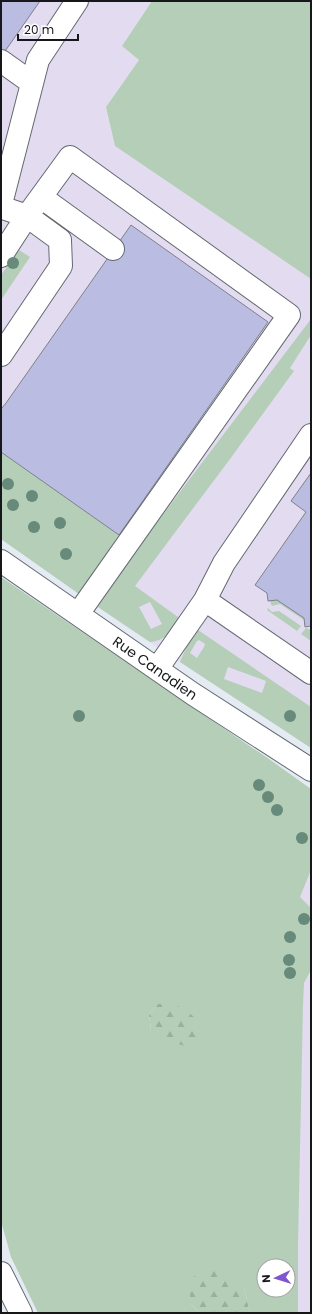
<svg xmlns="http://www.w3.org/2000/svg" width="312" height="1314" font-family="Poppins,sans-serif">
	<defs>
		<pattern id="forest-firs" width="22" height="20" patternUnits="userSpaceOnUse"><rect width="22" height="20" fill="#b4ceb8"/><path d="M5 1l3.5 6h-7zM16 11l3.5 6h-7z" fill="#9ab09e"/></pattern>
	</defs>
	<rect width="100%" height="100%" fill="#e4ebf3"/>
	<path fill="#e3dcf1" d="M1,1H152L122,46L139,60L106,107L115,146L311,279V748L122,624L1,539Z
		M311,808V1313H291L288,1287V1266H287L297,830Z"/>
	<path fill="#b4ceb8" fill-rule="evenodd" d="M152,1H311V279L115,146L106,107L139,60L122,46Z
		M19,250L30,257L1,300V275Z
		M311,319V335L290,368L294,371L230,459L135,586L178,617C177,631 163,641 150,642L98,607L139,546ZM150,602L162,624L151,629L139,607Z
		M1,452L119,535L79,594L1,539Z
		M1,577L269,759L311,789V870L300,897L311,908V970L304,983L303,1006L298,1245V1313H250L244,1288L191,1304L200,1313H38L11,1257L1,1221ZM158,1004L151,1030L149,1015ZM264,1266H288V1290H264Z
		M277,600L304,618V620L280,604L272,606L270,601Z
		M268,608L272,612L279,611L301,626L297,631L267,610Z
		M306,628L311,630V641L301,634Z
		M198,630L311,707V748L180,662L190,638ZM199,640L205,644L204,647L197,658L190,653L197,641ZM228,667L266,681L262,693L224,679Z"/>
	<path fill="url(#forest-firs)" d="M172,1002L193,1016L202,1036L199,1045L190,1048L167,1040L151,1030L149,1015L158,1004Z
		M210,1267L228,1272L244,1288L250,1313H200L191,1304L189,1285L195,1275Z"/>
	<path fill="#bbbce2" stroke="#7f8089" d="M1,1H40L1,57Z
		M131,225L268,322L119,535L1,452V407L2,408L6,403Z
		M311,473V626L305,627L304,618L277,600L268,601L267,593L255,585L306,512L291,501Z"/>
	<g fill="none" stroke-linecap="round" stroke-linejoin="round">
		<g stroke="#636970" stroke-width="24">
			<path id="minor" d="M1,61L32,83
				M41,197L113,249
				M1,204L38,60L77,1
				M1,206L6,209L27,216L70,157L289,315L78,614
				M1,256L27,216L60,240L61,266L1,355
				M1,561L193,694L311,770
				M205,600L224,563L311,435
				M157,669L205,600L311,673"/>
		</g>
		<g stroke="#636970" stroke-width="24">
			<path id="highway" d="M1,1273L21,1313"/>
		</g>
		<use href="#minor" stroke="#fff" stroke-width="22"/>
		<use href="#highway" stroke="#fff" stroke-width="22"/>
	</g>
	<g fill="#678a7a">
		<circle cx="13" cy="263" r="6"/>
		<circle cx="8" cy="484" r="6"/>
		<circle cx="32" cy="496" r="6"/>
		<circle cx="13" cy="505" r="6"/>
		<circle cx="60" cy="523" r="6"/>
		<circle cx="34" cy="527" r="6"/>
		<circle cx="66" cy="554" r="6"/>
		<circle cx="79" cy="716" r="6"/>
		<circle cx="290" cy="716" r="6"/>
		<circle cx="259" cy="785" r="6"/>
		<circle cx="268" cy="797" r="6"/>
		<circle cx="277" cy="810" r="6"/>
		<circle cx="302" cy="838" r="6"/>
		<circle cx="304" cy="919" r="6"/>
		<circle cx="290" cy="937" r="6"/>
		<circle cx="289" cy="960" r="6"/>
		<circle cx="290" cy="973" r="6"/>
	</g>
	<g text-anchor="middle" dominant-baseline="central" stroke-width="3" stroke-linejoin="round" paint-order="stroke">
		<g font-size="14" fill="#15171a" stroke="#fff">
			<text transform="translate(155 668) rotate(35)">Rue Canadien</text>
		</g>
	</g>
	<rect width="312" height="1314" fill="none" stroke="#15171a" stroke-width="4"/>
	<g transform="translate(276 1278) rotate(266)"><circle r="19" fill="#ffffff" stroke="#a1a2a3"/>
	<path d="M0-3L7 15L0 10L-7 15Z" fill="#7e55ce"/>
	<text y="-6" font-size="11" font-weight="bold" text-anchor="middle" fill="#15171a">N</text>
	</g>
	<path d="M18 34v6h60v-6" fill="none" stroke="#15171a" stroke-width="2"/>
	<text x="24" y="34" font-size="12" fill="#15171a" stroke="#ffffff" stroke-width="3" paint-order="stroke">20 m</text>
</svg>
